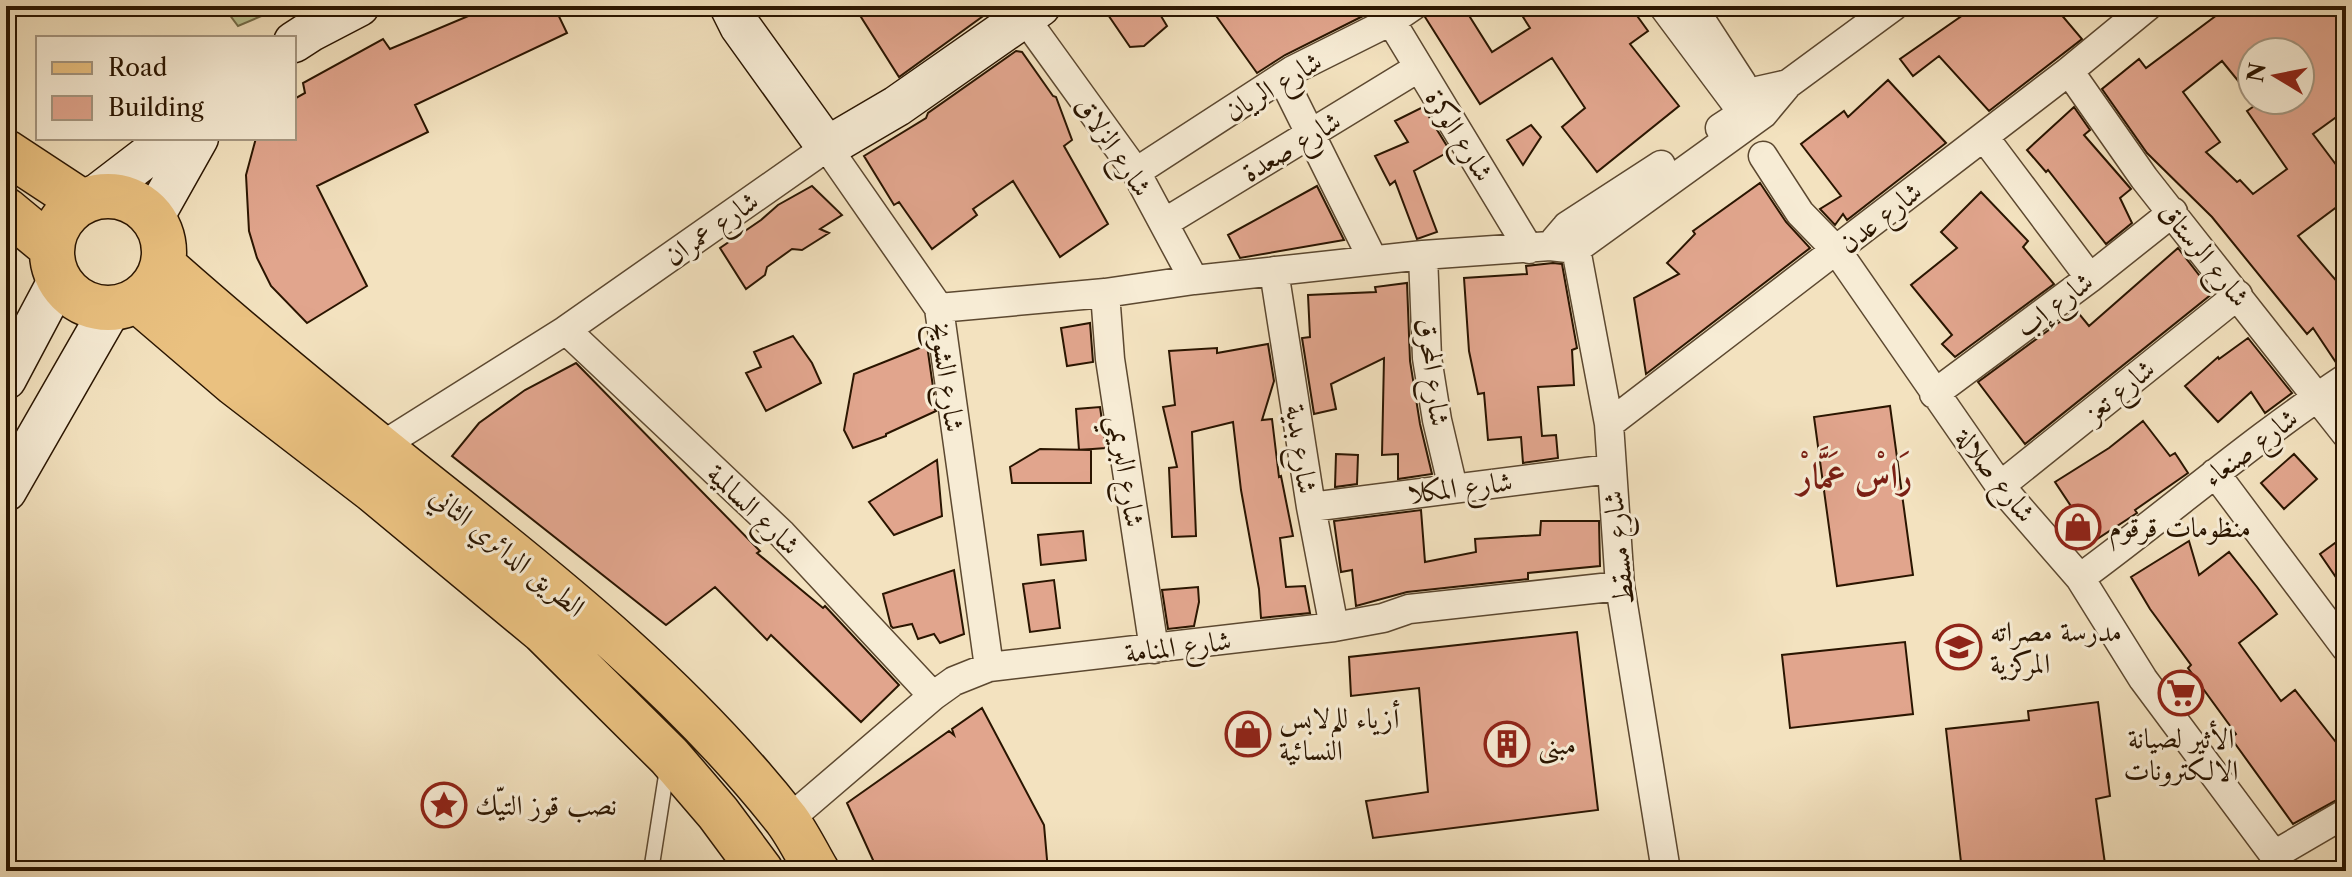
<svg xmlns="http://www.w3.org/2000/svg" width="2352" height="877" font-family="'Libre Caslon Text',Amiri,serif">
	<rect width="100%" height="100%" fill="#f3e2bf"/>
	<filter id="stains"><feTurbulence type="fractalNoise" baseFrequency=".0025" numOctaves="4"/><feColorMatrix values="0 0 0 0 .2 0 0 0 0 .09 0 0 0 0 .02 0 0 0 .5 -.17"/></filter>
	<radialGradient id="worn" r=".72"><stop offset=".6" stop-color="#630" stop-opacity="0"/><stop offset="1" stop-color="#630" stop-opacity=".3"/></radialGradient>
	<path fill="#bac392" stroke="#726c49" stroke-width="2" d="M223,6H285L238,26Z"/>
	<path fill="#e1a58d" stroke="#2a1500" stroke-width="2" fill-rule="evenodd" d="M492,6H554L567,33L415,105L428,132L317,186L367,286L307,323L271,286L257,258L249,231L246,175L256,138H294V99L305,93L303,83L383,39L390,49Z
		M854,6H997L899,77Z
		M1102,6H1155L1167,26L1144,46L1130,47Z
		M1209,6H1383L1285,55L1257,73Z
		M1430,6H1463L1492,52L1530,28L1516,6H1586L1593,15L1606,6H1630L1648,31L1630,44L1679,106L1597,172L1562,127L1585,108L1552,58L1480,104L1425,17Z
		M1976,6H2054L2082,39L1989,111L1939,56L1913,76L1900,59Z
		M2229,6H2339L2346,15V110L2313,134L2346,178V200L2298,236L2346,292V361L2337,364L2313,328L2307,334L2212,217L2147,153L2102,89L2139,59L2146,68ZM2252,52H2300V100H2263L2247,111L2287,169L2253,194L2240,180L2237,182L2206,152L2220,142L2183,92L2222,61L2252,98Z
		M1016,51L1022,52L1053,96L1056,97L1072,140L1064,146L1108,224L1060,257L1013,181L973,209L977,215L932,249L899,202L894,205L864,156L926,118L928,113Z
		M1888,80L1946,143L1847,220L1843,214L1835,225L1820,209L1841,196L1801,144L1844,111L1848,117Z
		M1423,107L1450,151L1414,171L1437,232L1417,239L1395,181L1390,185L1375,156L1408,142L1395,121Z
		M2074,107L2090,130L2084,135L2131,189L2120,198L2132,223L2106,244L2048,170L2046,172L2027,150Z
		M1531,125L1541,137L1523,165L1507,140Z
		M1760,183L1786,222L1810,248L1646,374L1634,298L1679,274L1667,263L1695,234L1693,231Z
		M812,186L842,215L820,229L829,233L802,250L792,249L767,267L765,275L746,289L720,248L761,220L778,205Z
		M1317,186L1344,240L1240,258L1228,235Z
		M1981,192L2028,241L2023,247L2054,284L1955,357L1942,344L1952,335L1911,285L1957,248L1941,232Z
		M2178,248L2213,293L2025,444L1978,382L2076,310L2089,326Z
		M1553,263L1562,264L1577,348L1572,350L1574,385L1538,387L1542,436L1556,435L1558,458L1523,463L1521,437L1488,440L1484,393L1478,394L1469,351L1464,278L1527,274L1526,266Z
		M1407,283L1410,361L1420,424L1432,474L1398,479V454L1382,455L1384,358L1331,384L1336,409L1314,414L1302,338L1310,337L1308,295L1376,292L1375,287Z
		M1090,323L1093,362L1067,366L1061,328Z
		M793,336L812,363L821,383L766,411L746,373L761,367L754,352Z
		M2248,338L2292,393L2265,413L2251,392L2218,422L2185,386L2218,357L2219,359Z
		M1268,344L1274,381L1262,420L1272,419L1279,477L1281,476L1293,536L1280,538L1286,587L1305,586L1310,613L1261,618L1259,589L1241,490L1233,422L1192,432L1196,536L1172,537L1169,468L1177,467L1163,407L1175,405L1169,351L1217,348V353Z
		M927,345L934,394L928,398L936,411L886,434V436L853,448L844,430L854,374Z
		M576,363L760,551L757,553L823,608L825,606L899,685L861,722L771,635L767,640L715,587L666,625L452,456L479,423L525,390Z
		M1890,406L1913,575L1837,586L1814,417Z
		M1100,407L1106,448L1079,450L1076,409Z
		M2143,421L2170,456L2175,453L2188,473L2135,510L2137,513L2094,541L2055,482L2109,448Z
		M1040,449L1091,450V483H1012L1010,467Z
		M1336,454L1358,455L1357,484L1335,487Z
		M2294,454L2317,479L2284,509L2261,483Z
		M937,460L942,516L894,535L869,502Z
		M1421,510L1425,562L1476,552L1475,539L1540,535L1541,521H1599L1600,566L1528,573V579L1407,592L1356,606L1352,570L1341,572L1334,521Z
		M1083,531L1086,560L1041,565L1038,535Z
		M2346,535V592L2320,554Z
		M2189,541L2199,575L2229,552L2257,587L2277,614L2239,643L2281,701L2295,690L2346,755V795L2293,824L2231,738L2236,734L2188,668L2191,665L2150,609L2131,577Z
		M954,570L964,634L940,643L934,634L918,639L912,624L893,628L891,626L883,594Z
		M1054,580L1060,628L1030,632L1023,584Z
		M1198,587L1199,602L1194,626L1168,629L1162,590Z
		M1577,632L1598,810L1373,838L1366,801L1428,792L1419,688L1351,696L1349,657Z
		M1905,642L1913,714L1790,728L1782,655Z
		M2098,702L2110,796L2096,799L2106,871H1962L1946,729L2029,720L2028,711Z
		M982,708L1044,825L1048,871H878L847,803L949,731L954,735L952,729Z"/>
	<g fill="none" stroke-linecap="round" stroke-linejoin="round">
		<g stroke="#5c4830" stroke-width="17">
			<path id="service" d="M651,871L667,769"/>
		</g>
		<g stroke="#5c4830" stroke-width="31">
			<path id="minor" d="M1663,6L1743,113L1736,125
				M1692,6L1742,83
				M1024,17L1136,172L1194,280
				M1391,21L1529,249
				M2069,71L2144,178L2346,434
				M1282,77L1373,260
				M1720,128L1743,113L1748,93L1788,84
				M1984,137L2090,278
				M1763,156L1800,213L1837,251L2000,486L2080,578L2143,679L2286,871
				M1136,172L1293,70L1391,21L1413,6
				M1164,223L1418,68
				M1567,226L1576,249L1609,424L1620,586L1666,871
				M1555,240L1567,226L1661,165
				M1423,255L1427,358L1437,420L1453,488
				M1274,271L1311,507L1334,627
				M1105,293L1110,359L1154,649
				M939,308L1105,293L1194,280L1423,255L1550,246L1576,249L1763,114L1788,84L1894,6
				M566,330L782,534L933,696
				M1934,394L2090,278L2173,212
				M1609,424L2069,71L2148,6
				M380,447L566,330L827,147L939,308L989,667
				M2215,473L2346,648
				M2000,486L2238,295
				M1311,507L1610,469
				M2080,578C2170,512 2253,439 2346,378
				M787,821L933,696L954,681L989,667L1334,627L1383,618L1409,609L1620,586
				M2274,855L2346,813"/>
		</g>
		<g stroke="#2a1500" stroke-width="43">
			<path id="secondary" d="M730,6L740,26L827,147L897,106L1040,6
				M294,42L311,31L359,6
				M94,197L171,138
				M153,218L198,138
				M6,379L59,279
				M6,491L111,308"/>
		</g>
		<g stroke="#2a1500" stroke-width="47">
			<path id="primary" d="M6,152L82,202
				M52 252a56 56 0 1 1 112 0a56 56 0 1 1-112 0Z
				M6,210L52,248
				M163,265C252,344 344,419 437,493C562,592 687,693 786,819C798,835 807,854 817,871
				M137,300L234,383L373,490L543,631L669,756L718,813L761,871"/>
		</g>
		<use href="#service" stroke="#f7ecd5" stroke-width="14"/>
		<use href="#minor" stroke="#f7ecd5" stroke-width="28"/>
		<use href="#secondary" stroke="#f7ecd5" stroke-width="40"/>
		<use href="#primary" stroke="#eac180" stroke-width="44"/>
	</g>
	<defs>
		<g id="shop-ring" transform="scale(2.3)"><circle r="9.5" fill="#f7ecd5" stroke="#8f2418" stroke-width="1.5"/><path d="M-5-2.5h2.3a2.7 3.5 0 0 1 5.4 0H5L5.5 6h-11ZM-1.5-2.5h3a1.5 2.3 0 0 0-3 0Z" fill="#8f2418"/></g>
		<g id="school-ring" transform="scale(2.3)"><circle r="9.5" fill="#f7ecd5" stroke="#8f2418" stroke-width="1.5"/><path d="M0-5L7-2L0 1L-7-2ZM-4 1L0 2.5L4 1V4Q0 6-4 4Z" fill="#8f2418"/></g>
		<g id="supermarket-ring" transform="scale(2.3)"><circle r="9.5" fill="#f7ecd5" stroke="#8f2418" stroke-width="1.5"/><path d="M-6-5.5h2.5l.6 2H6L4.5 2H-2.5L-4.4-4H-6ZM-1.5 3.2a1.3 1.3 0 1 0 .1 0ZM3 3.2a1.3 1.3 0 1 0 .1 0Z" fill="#8f2418"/></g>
		<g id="building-ring" transform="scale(2.3)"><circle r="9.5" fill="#f7ecd5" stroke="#8f2418" stroke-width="1.5"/><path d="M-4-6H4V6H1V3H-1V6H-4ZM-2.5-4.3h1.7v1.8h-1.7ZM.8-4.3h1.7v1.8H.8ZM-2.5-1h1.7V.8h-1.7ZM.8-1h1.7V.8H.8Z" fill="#8f2418"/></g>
		<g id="sight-ring" transform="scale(2.3)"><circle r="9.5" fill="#f7ecd5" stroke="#8f2418" stroke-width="1.5"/><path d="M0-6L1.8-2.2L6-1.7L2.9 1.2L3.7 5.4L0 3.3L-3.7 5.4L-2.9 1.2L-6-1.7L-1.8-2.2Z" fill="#8f2418"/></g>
	</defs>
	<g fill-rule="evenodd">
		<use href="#shop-ring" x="2078" y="527"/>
		<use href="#school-ring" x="1959" y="647"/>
		<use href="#supermarket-ring" x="2181" y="693"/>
		<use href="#shop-ring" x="1248" y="734"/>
		<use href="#building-ring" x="1507" y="744"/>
		<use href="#sight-ring" x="444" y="805"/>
	</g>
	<g text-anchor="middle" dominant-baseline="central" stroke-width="6" stroke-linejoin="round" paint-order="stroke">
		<g font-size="28" fill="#2a1500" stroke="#f7ecd5">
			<text transform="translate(1273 86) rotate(-31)">شارع الريان</text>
			<text transform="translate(1460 135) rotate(58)">شارع الوكرة</text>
			<text transform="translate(1114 146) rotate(56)">شارع الزلاق</text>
			<text transform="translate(1291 146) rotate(-31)">شارع صعدة</text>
			<text transform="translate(1880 217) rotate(-38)">شارع عدن</text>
			<text transform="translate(711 228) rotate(-35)">شارع عمران</text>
			<text transform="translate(2205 254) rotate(51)">شارع الرستاق</text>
			<text transform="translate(2054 304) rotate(-37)">شارع إب</text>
			<text transform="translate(1434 372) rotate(83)">شارع المحرق</text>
			<text transform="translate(948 377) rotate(82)">شارع الشويخ</text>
			<text transform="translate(2119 390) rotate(-39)">شارع تعز</text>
			<text transform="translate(2250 447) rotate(-37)">شارع صنعاء</text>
			<text transform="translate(1302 449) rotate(82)">شارع بدية</text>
			<text transform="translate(1127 471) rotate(81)">شارع البريمي</text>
			<text transform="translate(1996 475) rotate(52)">شارع صلالة</text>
			<text transform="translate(1460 487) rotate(-7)">شارع المكلا</text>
			<text transform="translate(754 509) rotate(44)">شارع السالمية</text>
			<text transform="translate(1618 548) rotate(-96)">شارع مسقط</text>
			<text transform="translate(508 551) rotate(39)">الطريق الدائري الثاني</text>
			<text transform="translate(1178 646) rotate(-7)">شارع المنامة</text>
		</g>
		<g font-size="28" fill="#2a1500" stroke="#f7ecd5" text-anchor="start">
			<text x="2109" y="527">منظومات قرقوم</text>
			<text x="1990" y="631">مدرسة مصراته<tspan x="1990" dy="32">المركزية</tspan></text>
			<text x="1279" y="718">أزياء للمﻻبس<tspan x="1279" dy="32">النسائية</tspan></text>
			<text x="2181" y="738" text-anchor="middle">الأثير لصيانة<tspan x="2181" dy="32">الالكترونات</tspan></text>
			<text x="1538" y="744">مبنى</text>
			<text x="475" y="805">نصب قوز التيّك</text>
		</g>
		<g font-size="36" font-weight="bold" fill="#7a1f14" stroke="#f7ecd5">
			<text x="1855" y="475">رَاسْ عَمَّارْ</text>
		</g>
	</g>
	<rect width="2352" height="877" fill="none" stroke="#f3e2bf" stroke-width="32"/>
	<rect x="8" y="8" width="2336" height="861" fill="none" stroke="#2a1500" stroke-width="4"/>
	<rect x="16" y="16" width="2320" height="845" fill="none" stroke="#2a1500" stroke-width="2"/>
	<rect x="36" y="36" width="260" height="104" fill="#f7ecd5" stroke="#a59680" stroke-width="2"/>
	<rect x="52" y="62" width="40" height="12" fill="#eac180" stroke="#a59680" stroke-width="2"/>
	<text x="108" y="76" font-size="24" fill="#2a1500">Road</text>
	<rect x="52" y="96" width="40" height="24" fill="#e1a58d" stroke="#a59680" stroke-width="2"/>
	<text x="108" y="116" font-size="24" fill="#2a1500">Building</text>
	<g transform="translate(2276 76) rotate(280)"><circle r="38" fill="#f7ecd5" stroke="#a59680" stroke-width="2"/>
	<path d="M0-6L14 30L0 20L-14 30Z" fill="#8f2418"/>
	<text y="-12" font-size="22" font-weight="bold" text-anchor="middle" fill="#2a1500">N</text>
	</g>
	<rect width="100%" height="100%" filter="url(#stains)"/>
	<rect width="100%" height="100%" fill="url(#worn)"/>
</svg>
